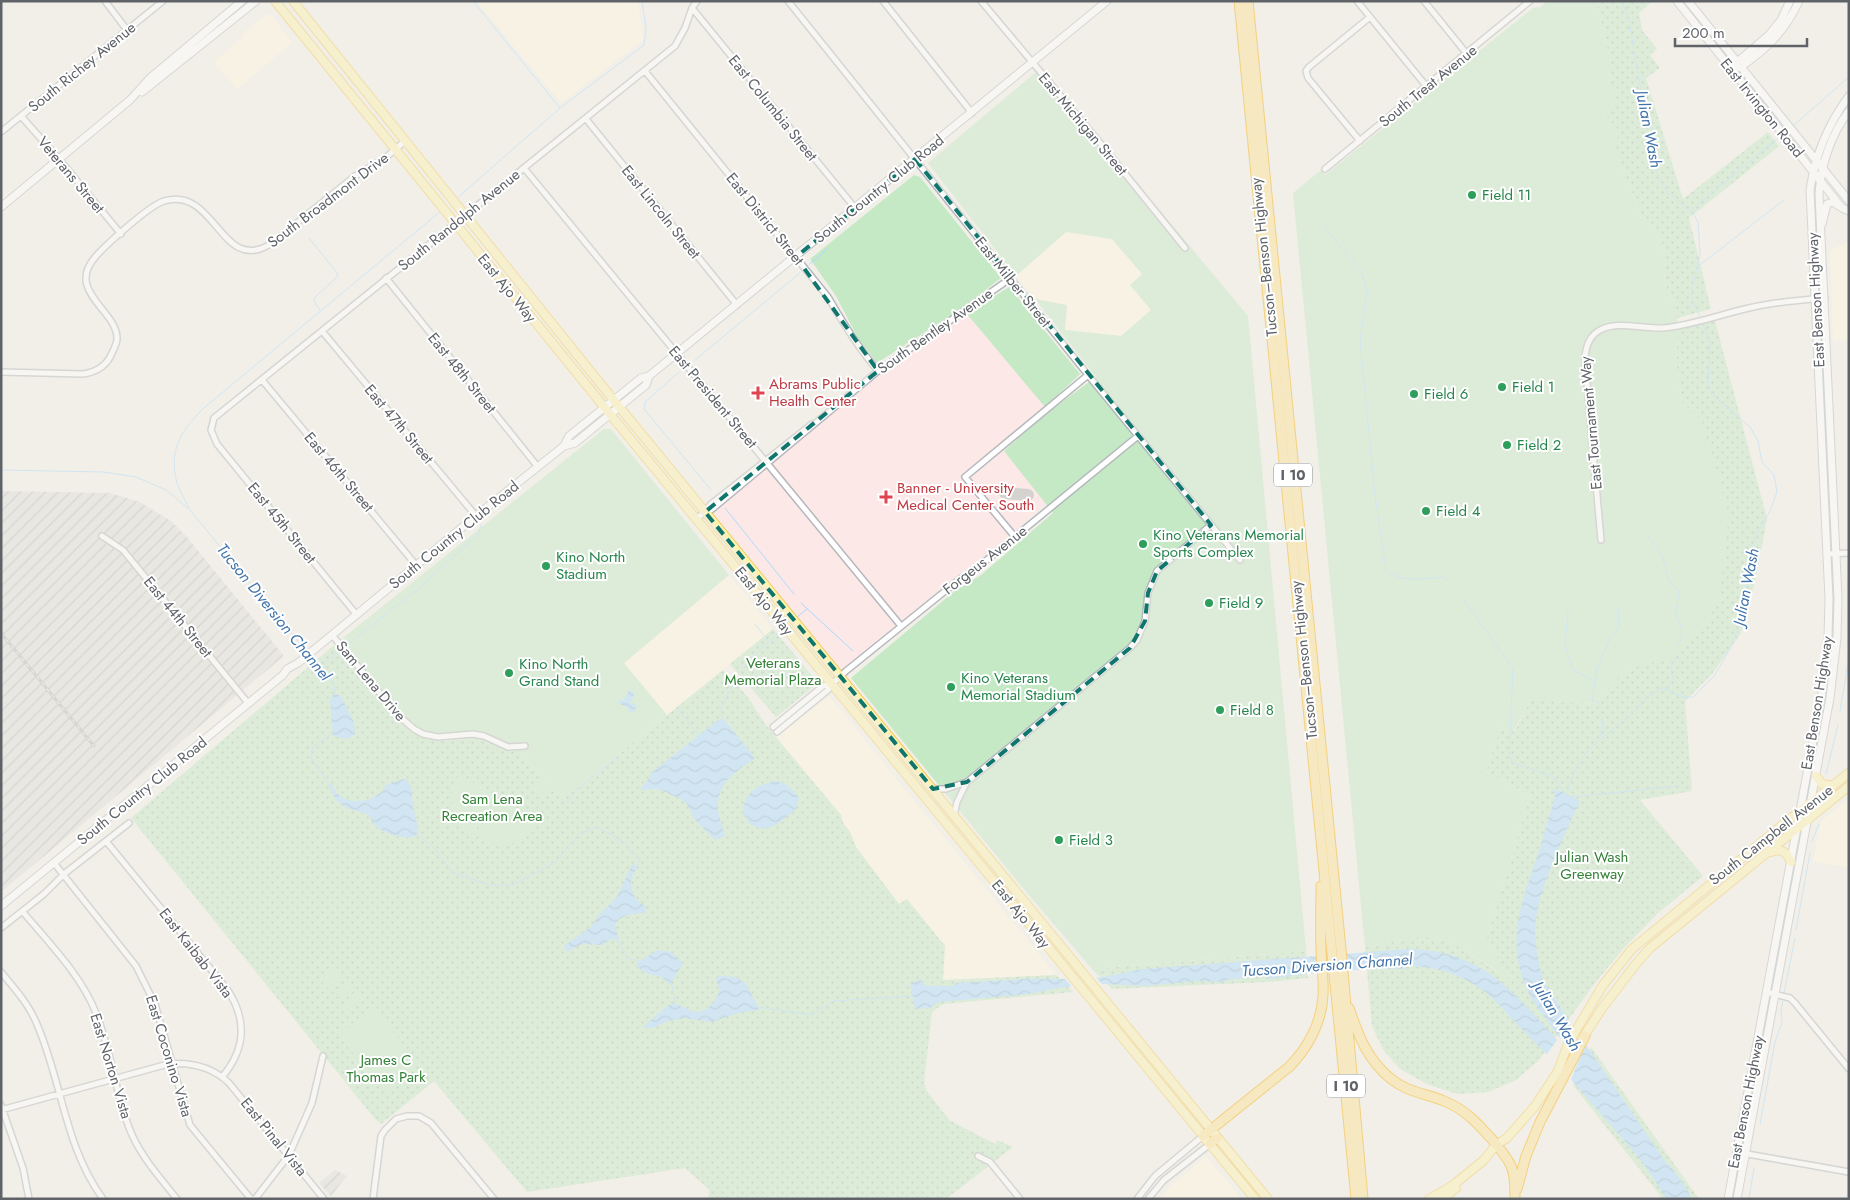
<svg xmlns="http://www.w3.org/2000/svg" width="1850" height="1200" font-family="Jost,sans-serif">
	<defs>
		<pattern id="industrial-furrows" width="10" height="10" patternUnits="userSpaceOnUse" patternTransform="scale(1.25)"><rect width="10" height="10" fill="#e0deda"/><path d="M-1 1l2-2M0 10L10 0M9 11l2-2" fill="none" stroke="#b9b8b5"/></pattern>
		<pattern id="grass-dots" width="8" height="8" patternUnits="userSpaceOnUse" patternTransform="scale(1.25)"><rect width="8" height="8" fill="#c5e8c5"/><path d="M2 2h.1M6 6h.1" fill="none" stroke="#a3c0a4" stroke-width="1.8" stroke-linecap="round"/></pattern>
		<pattern id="water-waves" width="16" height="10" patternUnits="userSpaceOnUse" patternTransform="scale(1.25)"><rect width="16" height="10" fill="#aadaff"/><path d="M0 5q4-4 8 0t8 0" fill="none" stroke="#8eb4d2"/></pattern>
	</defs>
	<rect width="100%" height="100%" fill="#f1efe8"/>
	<path fill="#fef7e0" d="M476,1H638L643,40L561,103Z
		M268,14L272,15L292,43L237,89L214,62L242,38V35L248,29Z
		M1066,232L1112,239L1143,275L1151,310L1121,336L1065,330L1067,305L1035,299L1016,276Z
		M1849,241V340L1833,341L1830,251Z
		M729,575L773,629L667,715L624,663Z
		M829,696L1056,975L942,980L906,899L899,904L856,847L850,832L843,823L841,815L776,737Z
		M1849,799V868L1813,861L1821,821Z
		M1206,1156L1242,1199H1161L1169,1188Z"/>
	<path fill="url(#industrial-furrows)" d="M1,491L110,493L140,502L171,521L186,536L284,656L1,892Z
		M335,1170L347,1176L331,1196L319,1183Z"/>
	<path fill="#fce8e6" d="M967,314L1045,407L1000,445L1046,504L979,561L960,573L841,671L713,512L882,371Z"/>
	<path fill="url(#grass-dots)" d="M1596,1H1653L1639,13L1642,30L1657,49L1650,55L1660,68L1646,78L1683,199L1768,132L1779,146L1689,218L1711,309L1677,318L1676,307L1664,282L1666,259L1660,237L1642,217L1615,150L1604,113L1616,102L1608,80L1611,63Z
		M1715,321L1767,519L1756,577L1741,633L1712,674L1685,701L1692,791L1640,800L1703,876L1657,914L1624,948L1595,983L1539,1060L1516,1080L1488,1092L1457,1094L1427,1084L1400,1069L1384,1051L1372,1026L1365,947C1384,944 1404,938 1422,937C1455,936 1482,964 1508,978L1487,938L1530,796L1486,771L1501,727L1515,731L1531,699L1594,704L1619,676L1637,664L1671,660L1702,422L1682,402L1676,363L1678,329Z
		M773,629L818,683L776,717L730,664Z
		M333,646L405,731L445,741L467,739L483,741L507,752H521L557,795H568L723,670L747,696L765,724L841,815L843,823L850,832L856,847L899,904L907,899L945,946L943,980L1056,975L1073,992L943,1004L932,1012L924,1082L926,1090L949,1120L995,1144L997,1140L1013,1147L946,1199H708L710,1190L685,1168L527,1192L434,1081L381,1124L376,1120L131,818Z
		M1306,951L1308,978L1267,982L1112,989L1092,969Z
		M1591,1047L1699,1199H1663L1573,1085Z"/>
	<path fill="#c5e8c5" d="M1546,1H1596L1611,63L1608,80L1617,102L1604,113L1619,131L1615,150L1642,217L1660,237L1666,259L1664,282L1676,307L1678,329L1676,363L1682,402L1702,421L1729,514L1720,594L1707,625L1671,660L1637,664L1619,676L1594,704L1531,699L1514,731L1501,727L1486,771L1530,796L1487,938L1509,979C1484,963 1454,937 1423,937C1404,938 1384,944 1365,947L1293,193L1321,170L1325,175L1533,8L1541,7Z
		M1041,68L1248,316L1306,951L1092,969L1023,888L851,678L956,590L981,575L1053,513L1004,451L1048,412L1096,377L1035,299L1067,305L1065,330L1121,336L1151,310L1130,285L1142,274L1112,239L1066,232L1016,276L928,163Z
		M914,175L920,177L1001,278L962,308L877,363L858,338L836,296L810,259Z
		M1009,287L1080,374L1045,407L967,314Z
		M604,429H611L729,575L624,663L667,715L568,795H557L521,752H507L483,741L467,739L426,741L405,731L333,646Z
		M460,774L494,796L495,799L493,803L473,834C451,820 445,795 460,774Z
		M541,778L549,788L542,794L534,785Z
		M503,801L537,823C526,844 498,852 478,836L498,802Z
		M334,969L341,977L328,988L321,980Z
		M349,985L354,991L342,1001L337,995Z
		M356,993L361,999L348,1009L344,1003Z
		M373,1007L419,1064L385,1092L338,1035Z"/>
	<path fill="url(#water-waves)" d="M629,690L635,693L629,704L633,703L637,706L634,711L630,713L628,708L618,703L620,699L623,701Z
		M334,693L341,696L354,722L355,734L348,739L333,736L330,700Z
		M722,719L725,720L754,757V759C736,771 717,783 718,808C718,818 723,826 725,835L720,839H714L695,820L687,804L681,799L658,789L640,790C643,784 650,780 651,773L717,721Z
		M403,779L407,780L411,787L413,806L418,828L417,835C407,841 383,834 375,825C372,822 370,817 368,814C346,808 337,808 329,785L332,784C333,787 335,792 338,794C351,807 380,801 386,785Z
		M776,781L785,783L799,797L796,809C789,815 779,824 771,827C740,836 727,790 776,781Z
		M1553,788L1580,801C1564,836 1542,881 1536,918C1533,940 1538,962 1544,983L1667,1164L1670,1165L1688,1191L1691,1199H1667L1643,1163L1628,1145L1567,1075L1509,1016C1483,983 1448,966 1406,966L1405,969C1360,968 1315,972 1270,979L1269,976L1226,980L1225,982L1198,981L1144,986L1104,984L1064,987L1028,994L938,1002L930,1008L915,1009L910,983L921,980L926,986H953L956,983L1025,979H1063L1104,977L1143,969L1409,949C1488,951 1516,997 1566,1049C1554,1027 1535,1009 1525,985C1505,934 1525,895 1540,848C1545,831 1550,813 1555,796Z
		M633,863L637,868C626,881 631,900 646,906L645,912C634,915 621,913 615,925L619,939L617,942L613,938L602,945L582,944L567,952L564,946L591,927L599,915L617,897Z
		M658,950L671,952L683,963L670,985L660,976C649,974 646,975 637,966V963Z
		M720,976C751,976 746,989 760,1010L742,1012L711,1022L685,1018L668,1021L655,1027L648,1028L643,1027L667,1006L674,1003C681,1005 690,1012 697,1012C707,1012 718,1000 719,991C719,987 717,983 716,979Z"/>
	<path fill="#f1efe8" d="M1095,976L1105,987L1074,989L1065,979Z
		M1572,1021L1586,1043L1570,1082L1545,1056Z"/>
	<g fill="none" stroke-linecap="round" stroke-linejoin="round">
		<path stroke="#aadaff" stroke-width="1" d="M1622,1L1629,21L1639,81L1650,121L1658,177L1667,192L1693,213L1698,222L1700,255L1691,294L1694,305L1701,319
			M560,108L644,45L646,29L642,1
			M1794,125L1849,77
			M456,199L560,108L473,1
			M1691,210L1777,139
			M1324,227L1361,271L1367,291L1360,340L1375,495L1386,570C1403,584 1423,578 1444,577L1446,580
			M309,238L338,274L335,279L314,298L316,305L320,310
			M810,264L825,251L827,248
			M1697,267L1784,200
			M695,360L800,273
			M679,372L645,402L644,409L711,490
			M1,470L104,472L136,477L166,490L190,510L306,651
			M189,508C185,499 178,489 176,479C169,448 183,428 205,407L441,211
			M725,508L794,594
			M1647,535C1652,541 1658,548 1661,555C1668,568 1664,582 1679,590C1679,598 1676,604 1676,611C1675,621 1684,625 1681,635L1682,638L1678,645
			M1453,587L1454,589
			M1463,599L1513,668L1509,755L1513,763L1554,777L1566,795
			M801,603L853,651
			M1568,610L1565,646L1573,670L1589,678L1595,683L1592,701L1597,702L1601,706
			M796,618L807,609
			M755,624L768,641
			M347,645L423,585L479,533L481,525
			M310,656L333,683L336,694
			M319,667L340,651
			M744,668L750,659L783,629
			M1596,682V671L1609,641L1619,627L1618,608
			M1667,689L1674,679C1668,665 1672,667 1677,655
			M677,708L699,735
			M1840,711L1849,658
			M722,719L721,707L735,682
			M1599,738L1603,726L1602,719
			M1826,774L1838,725
			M329,785L311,758L313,747L333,733
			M1567,795C1575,753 1598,743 1628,717C1639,708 1649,692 1664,688L1683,697H1693L1715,675L1734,641L1744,608L1751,549L1757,533L1770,511L1777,492L1774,475L1762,462L1758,441L1750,427L1716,398L1710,390L1708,383L1710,344L1703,323
			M1572,797L1678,786
			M567,803L575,791L617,757
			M416,833L436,850L452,872L489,885H513L557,861L579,834L597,827L622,841L640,860L636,867
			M1812,841L1819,824
			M1796,930L1810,853
			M617,940L629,959L640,961
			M671,982L676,1005
			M1784,993L1795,938
			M757,1007L812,1015L833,1001L913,996
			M1760,1124L1775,1042L1782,1023L1781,1010L1783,1000
			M1749,1199L1754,1168"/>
		<path stroke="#d4d3d0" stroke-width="12" d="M1005,493L1028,495"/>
		<g stroke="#b5b8bc" stroke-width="8">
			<path id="street" d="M105,1L127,30
				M788,1L1088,375L1240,560
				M883,1L972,113
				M981,1L1101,144L1185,248
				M1357,1L1427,87
				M1424,1L1467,54
				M692,8L855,208
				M645,71L828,297C843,323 858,348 878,371
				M21,116L59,159L121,234
				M586,119L737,305
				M1,132L163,1
				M1360,141L1308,78L1306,71L1309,67L1370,17
				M524,168L901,626
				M1325,169L1530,1
				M386,278L538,467
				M322,331L476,516
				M1,372L83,374C96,372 107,366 112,353C114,349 117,343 117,339C118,310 63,291 97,255C108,243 150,205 164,201C216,185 221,277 272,243L355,176L384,159L405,141
				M262,380L416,565
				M705,512L711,510L878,371L1011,278
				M696,519L705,512L710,505L812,424
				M102,536L123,550L248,703
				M1015,537L965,477L1088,375
				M1601,540L1585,361C1585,347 1589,335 1602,329C1618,321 1644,329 1663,328C1689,326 1722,314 1749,308C1773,302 1800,300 1825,298
				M1828,554L1849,553
				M356,614L217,444L211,430L214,418L675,46L685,28L692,8L697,1
				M332,635L398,715L414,729L423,734L438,737L473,734L484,736L508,747L525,746
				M773,727L823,686L832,684
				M777,732L828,690L832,684L846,671L960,579L977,568L1138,436
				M933,789H946L967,782
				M954,816L957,802L967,782L1130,648L1137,640L1145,621L1148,593L1157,571L1211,525
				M106,841L227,989C247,1019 246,1049 222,1077
				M54,863L136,966L155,1004L190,1125L251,1199H256
				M23,912C49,943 81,975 96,1013C112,1052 116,1100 133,1137C144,1160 161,1179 177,1199
				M1,928L44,894L64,874L129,823
				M1,972C14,988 28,1003 36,1022C62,1080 64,1146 103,1199
				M1766,992L1790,998L1795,1003L1849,1069
				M1,1105L23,1168L29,1199
				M1,1110L168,1064C191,1062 212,1067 229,1083L324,1199
				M1736,1152L1849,1172
				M978,1156L990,1162L1020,1199
				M255,1199L289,1155L312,1103L323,1056
				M373,1199L381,1136L385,1130L396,1119L407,1116H419L431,1123L494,1199
				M1137,1199L1155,1176L1203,1136
				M1148,1199L1164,1180L1210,1144"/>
		</g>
		<g stroke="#b6babf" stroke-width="9">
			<path id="secondary" d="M1677,1L1842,208L1849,211
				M1688,1L1849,201
				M1735,64L1769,35L1781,20L1790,1
				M1737,68C1743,66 1748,62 1754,57C1774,42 1788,25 1799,1
				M142,92L256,1
				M1,207L130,100L150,78L242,1
				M1822,224L1827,204L1833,202L1839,206
				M564,446L569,436L574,432L641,378L649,376L1107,1
				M1,906L283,675L287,669L298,663L476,516L564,446L575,443L646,385L649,376
				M1728,1199L1823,687L1828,636L1829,599L1810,190C1815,156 1828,124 1849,96
				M1737,1199L1830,698L1837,638L1838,598L1819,194C1821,165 1831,134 1849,111"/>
		</g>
		<g stroke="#f2c960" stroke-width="10">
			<path id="primary" d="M275,1L614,419L1255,1199
				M293,1L603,387L1268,1199
				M1816,776L1822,784L1833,786
				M1771,852C1781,848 1787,852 1791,862
				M1582,1039L1603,1007L1636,964L1650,948L1849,786
				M1429,1199L1452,1186L1484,1160L1496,1145L1507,1138L1535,1106L1558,1071L1568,1044L1603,985L1632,949L1786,822L1849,773
				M1443,1199L1456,1188"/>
		</g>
		<g stroke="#f9ab00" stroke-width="11">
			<path id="highway" d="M1239,1L1356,1199
				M1248,1L1341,949L1363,1199
				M1349,1008C1359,1037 1367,1059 1391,1079C1409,1093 1425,1093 1444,1101C1467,1110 1480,1126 1496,1144C1501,1151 1507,1157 1511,1166C1515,1175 1515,1186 1515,1196
				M1203,1136L1289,1067C1308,1048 1322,1022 1323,995C1324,979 1321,964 1321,948C1320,928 1321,907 1321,886
				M1210,1144L1217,1138
				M1517,1189L1526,1156L1540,1122L1585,1036"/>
		</g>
		<use href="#street" stroke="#fff" stroke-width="5"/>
		<use href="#secondary" stroke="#fff" stroke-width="7"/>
		<use href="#primary" stroke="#fff2af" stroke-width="8"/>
		<use href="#highway" stroke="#fde293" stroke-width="9"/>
		<g stroke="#b6b7b8" stroke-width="3">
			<path id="rail" d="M1,633L94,746"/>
		</g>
		<use href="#rail" stroke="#fff" stroke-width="1" stroke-dasharray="4" stroke-linecap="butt"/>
	</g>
	<path d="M0 0H1850V1200H0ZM915,159L1211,525L1157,571L1148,593L1145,621L1130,648L967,782L933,789L705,512L878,371L796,257Z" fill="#f1efe8" fill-opacity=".55" fill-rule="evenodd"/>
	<path fill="none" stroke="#0f766e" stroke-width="4" stroke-dasharray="10 6" stroke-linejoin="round" d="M915,159L1211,525L1157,571L1148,593L1145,621L1130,648L967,782L933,789L705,512L878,371L796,257Z"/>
	<g fill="#2e9e5b" stroke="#fff" stroke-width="2">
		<circle cx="1472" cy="195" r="5"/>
		<circle cx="1502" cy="387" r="5"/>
		<circle cx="1414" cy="394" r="5"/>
		<circle cx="1507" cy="445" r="5"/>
		<circle cx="1426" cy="511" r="5"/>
		<circle cx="1143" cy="544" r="5"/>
		<circle cx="546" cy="566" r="5"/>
		<circle cx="1209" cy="603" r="5"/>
		<circle cx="509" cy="673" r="5"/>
		<circle cx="951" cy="687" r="5"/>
		<circle cx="1220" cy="710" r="5"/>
		<circle cx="1059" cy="840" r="5"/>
	</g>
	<g fill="#e0444e" stroke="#fff" stroke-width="2">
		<path d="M755.5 385.5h5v5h5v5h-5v5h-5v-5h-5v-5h5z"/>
		<path d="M883.5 489.5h5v5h5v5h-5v5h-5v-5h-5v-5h5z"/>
	</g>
	<g text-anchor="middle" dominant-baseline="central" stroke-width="4" stroke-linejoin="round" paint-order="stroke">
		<g fill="#fff" stroke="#8f9295" stroke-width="1">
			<rect x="1274" y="463.5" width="38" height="23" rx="4"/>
			<rect x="1327" y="1074.5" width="38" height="23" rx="4"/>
		</g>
		<g font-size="14" font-weight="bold" fill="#5f6368">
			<text x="1293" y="475">I 10</text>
			<text x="1346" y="1086">I 10</text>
		</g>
		<g font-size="15" fill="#5f6368" stroke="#fff">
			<text transform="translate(82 67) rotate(-39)">South Richey Avenue</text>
			<text transform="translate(1428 86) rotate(-39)">South Treat Avenue</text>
			<text transform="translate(773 108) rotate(51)">East Columbia Street</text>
			<text transform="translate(1762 108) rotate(51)">East Irvington Road</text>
			<text transform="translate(1083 124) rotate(50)">East Michigan Street</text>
			<text transform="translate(71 175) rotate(50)">Veterans Street</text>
			<text transform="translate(879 189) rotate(-39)">South Country Club Road</text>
			<text transform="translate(328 200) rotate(-37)">South Broadmont Drive</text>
			<text transform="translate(661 212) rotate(51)">East Lincoln Street</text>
			<text transform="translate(765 219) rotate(51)">East District Street</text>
			<text transform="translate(459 220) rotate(-39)">South Randolph Avenue</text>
			<text transform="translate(1264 257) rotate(-96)">Tucson–Benson Highway</text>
			<text transform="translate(1013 282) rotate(51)">East Milber Street</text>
			<text transform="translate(507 288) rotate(51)">East Ajo Way</text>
			<text transform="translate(1816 300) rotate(-93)">East Benson Highway</text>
			<text transform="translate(935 331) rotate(-35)">South Bentley Avenue</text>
			<text transform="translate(462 373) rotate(51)">East 48th Street</text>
			<text transform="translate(713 397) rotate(50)">East President Street</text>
			<text transform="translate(1591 423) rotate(-95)">East Tournament Way</text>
			<text transform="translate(399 424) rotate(50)">East 47th Street</text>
			<text transform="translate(339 472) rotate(50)">East 46th Street</text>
			<text transform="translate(282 523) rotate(51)">East 45th Street</text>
			<text transform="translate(454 535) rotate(-39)">South Country Club Road</text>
			<text transform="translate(985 560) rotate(-38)">Forgeus Avenue</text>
			<text transform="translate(764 601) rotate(51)">East Ajo Way</text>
			<text transform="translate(178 617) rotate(51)">East 44th Street</text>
			<text transform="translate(1304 660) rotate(-96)">Tucson–Benson Highway</text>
			<text transform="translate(371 681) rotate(50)">Sam Lena Drive</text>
			<text transform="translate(1817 703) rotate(-81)">East Benson Highway</text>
			<text transform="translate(142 791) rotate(-39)">South Country Club Road</text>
			<text transform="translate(1771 835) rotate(-38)">South Campbell Avenue</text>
			<text transform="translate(1021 914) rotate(51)">East Ajo Way</text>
			<text transform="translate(196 953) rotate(52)">East Kaibab Vista</text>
			<text transform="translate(169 1056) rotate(73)">East Coconino Vista</text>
			<text transform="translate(111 1066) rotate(73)">East Norton Vista</text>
			<text transform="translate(1746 1102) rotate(-79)">East Benson Highway</text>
			<text transform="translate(274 1137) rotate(51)">East Pinal Vista</text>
		</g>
		<g font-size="15" fill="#27864d" stroke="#fff" text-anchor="start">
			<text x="1482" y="195">Field 11</text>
			<text x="1512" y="387">Field 1</text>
			<text x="1424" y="394">Field 6</text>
			<text x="1517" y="445">Field 2</text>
			<text x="1436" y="511">Field 4</text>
			<text x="1153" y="535">Kino Veterans Memorial<tspan x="1153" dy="17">Sports Complex</tspan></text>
			<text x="556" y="557">Kino North<tspan x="556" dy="17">Stadium</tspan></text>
			<text x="1219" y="603">Field 9</text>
			<text x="519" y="664">Kino North<tspan x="519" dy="17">Grand Stand</tspan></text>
			<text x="961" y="678">Kino Veterans<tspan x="961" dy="17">Memorial Stadium</tspan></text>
			<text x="1230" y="710">Field 8</text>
			<text x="1069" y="840">Field 3</text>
		</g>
		<g font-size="15" fill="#be3a42" stroke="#fff" text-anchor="start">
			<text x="769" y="384">Abrams Public<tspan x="769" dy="17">Health Center</tspan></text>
			<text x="897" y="488">Banner - University<tspan x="897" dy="17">Medical Center South</tspan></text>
		</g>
		<g font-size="15" fill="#348238" stroke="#fff">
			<text x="773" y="663">Veterans<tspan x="773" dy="17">Memorial Plaza</tspan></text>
			<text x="492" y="799">Sam Lena<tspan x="492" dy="17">Recreation Area</tspan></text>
			<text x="1592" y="857">Julian Wash<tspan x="1592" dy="17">Greenway</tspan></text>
			<text x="386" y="1060">James C<tspan x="386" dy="17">Thomas Park</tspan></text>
		</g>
		<g font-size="16" font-style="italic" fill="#4174aa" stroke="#fff">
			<text transform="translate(1649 129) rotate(79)">Julian Wash</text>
			<text transform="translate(1746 587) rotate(-79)">Julian Wash</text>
			<text transform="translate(274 612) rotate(51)">Tucson Diversion Channel</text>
			<text transform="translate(1327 965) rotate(-4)">Tucson Diversion Channel</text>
			<text transform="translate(1557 1016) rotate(59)">Julian Wash</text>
		</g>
	</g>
	<rect width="1850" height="1200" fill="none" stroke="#5f6368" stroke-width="5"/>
	<path d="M1675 38v8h132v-8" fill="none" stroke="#5f6368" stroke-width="2.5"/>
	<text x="1682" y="38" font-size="15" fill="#5f6368" stroke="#ffffff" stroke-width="4" paint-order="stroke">200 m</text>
</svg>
